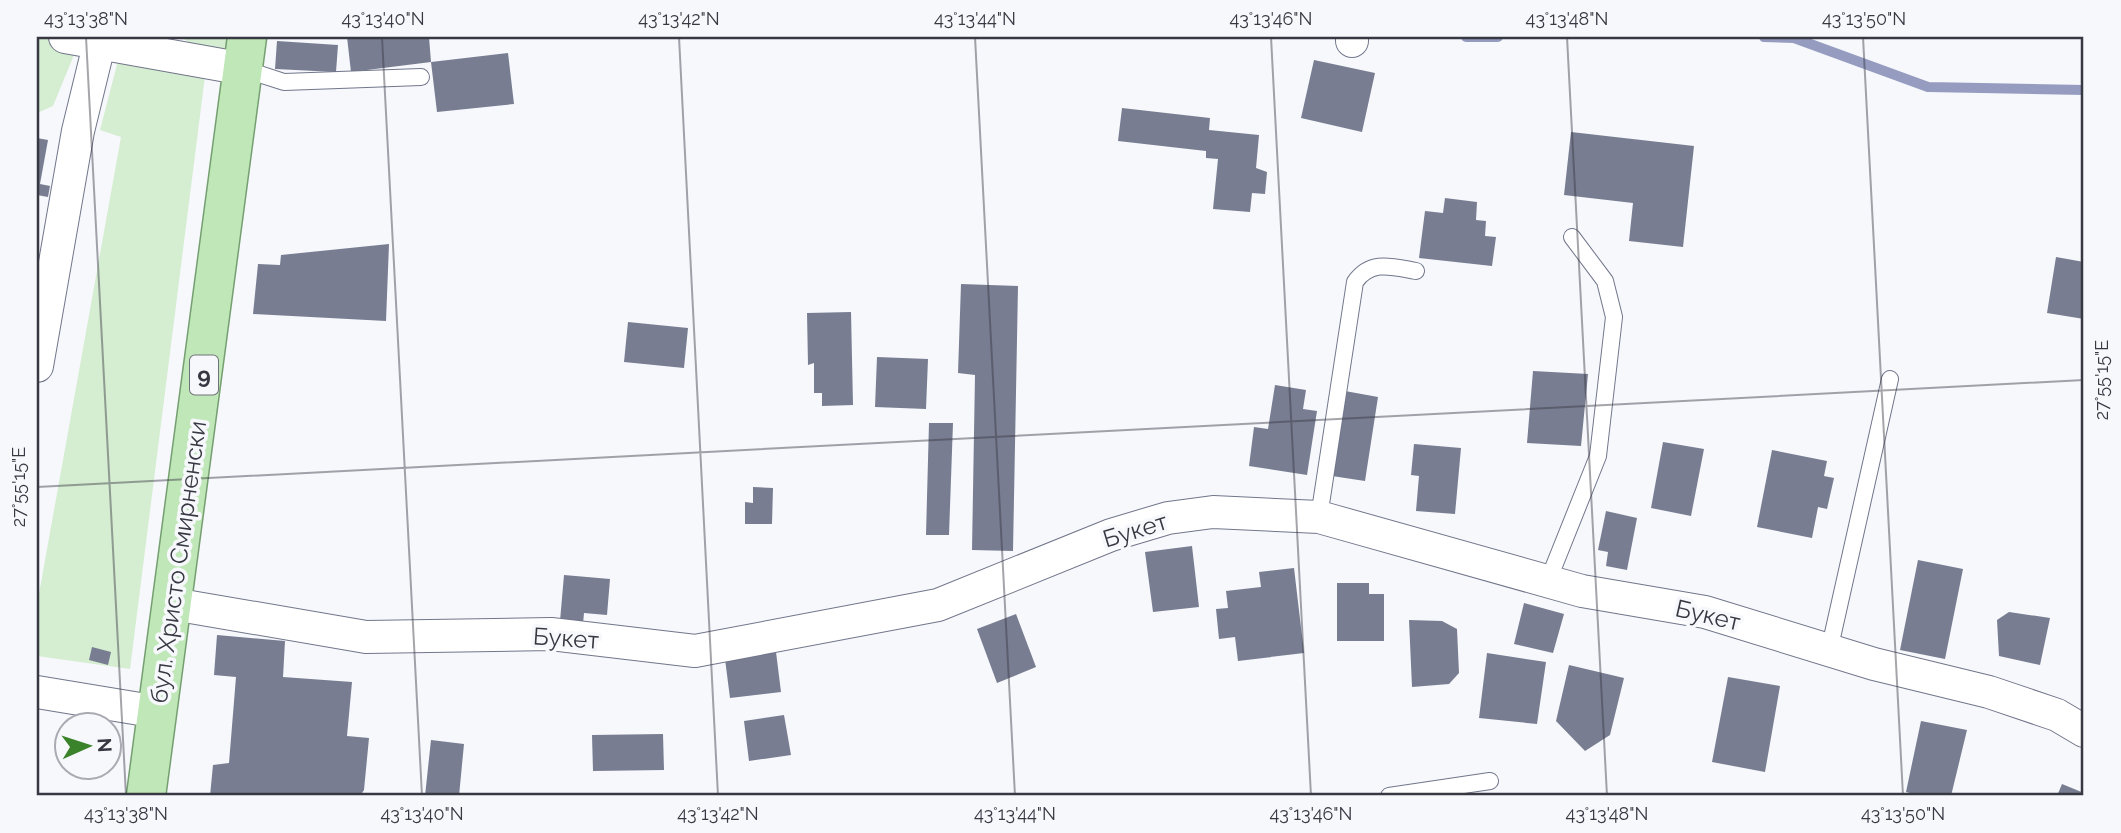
<svg xmlns="http://www.w3.org/2000/svg" width="2121" height="833" font-family="Raleway,sans-serif">
	<rect width="100%" height="100%" fill="#f6f8fc"/>
	<path fill="#d5edd0" d="M37,37L66,40L76,50L53,106L37,113Z
		M181,37H247L221,64Z
		M119,57L206,68L130,669L37,656V605L121,137L100,130Z"/>
	<g fill="none" stroke-linecap="round" stroke-linejoin="round">
		<path stroke="#959cc0" stroke-width="10" d="M1466,37H1498
			M1764,37L1794,38L1928,87L2084,90"/>
	</g>
	<path fill="#787d91" d="M347,37H429L431,62L351,72Z
		M277,41L338,45L336,72L275,69Z
		M508,53L514,104L437,112L431,62Z
		M1314,60L1375,73L1362,132L1301,118Z
		M1122,108L1210,118L1209,130L1259,135L1256,168L1267,172L1265,194L1252,193L1250,212L1213,209L1218,159L1206,158V151L1118,141Z
		M1571,132L1694,146L1683,247L1629,241L1633,203L1564,195Z
		M37,138L48,140L40,184L50,186L48,197L37,195Z
		M1445,198L1477,202L1476,220L1486,221L1485,236L1496,237L1492,266L1419,258L1425,211L1443,213Z
		M389,244L386,321L253,314L258,264L280,265L281,255Z
		M2056,257L2084,262V319L2047,313Z
		M961,284L1018,286L1013,551L972,550L975,375L958,373Z
		M851,312L853,405L822,406V393H814V363L808,365L807,313Z
		M628,322L688,328L684,368L624,362Z
		M877,357L928,359L926,409L875,407Z
		M1533,371L1588,374L1581,446L1527,443Z
		M1275,385L1306,390L1303,409L1317,411L1307,475L1249,466L1254,427L1268,429Z
		M1345,391L1378,397L1365,481L1332,476Z
		M929,423H953L949,535H926Z
		M1663,442L1704,449L1691,516L1651,508Z
		M1414,444L1461,448L1455,514L1416,511L1419,476L1411,475Z
		M1772,450L1827,461L1824,476L1834,478L1827,509L1818,507L1812,538L1757,527Z
		M753,487L773,488L772,524H745V502L753,503Z
		M1606,511L1637,518L1627,570L1606,566L1608,552L1598,550Z
		M1192,546L1199,607L1153,612L1145,552Z
		M1918,560L1963,569L1945,659L1900,650Z
		M1294,568L1304,653L1238,661L1235,637L1219,639L1216,609L1228,608L1226,591L1261,587L1259,572Z
		M564,575L610,579L607,615L584,613L583,624L560,621Z
		M1337,583H1369V594H1384V641H1337Z
		M1524,603L1564,614L1553,653L1514,644Z
		M2009,612L2050,618L2040,665L1999,656L1997,620Z
		M1016,614L1036,667L997,683L977,629Z
		M1409,620L1442,621L1457,629L1459,673L1449,684L1412,687Z
		M217,635L285,641L283,677L352,682L347,736L369,738L364,790L360,796H210L213,765L229,763L236,677L214,675Z
		M92,647L111,652L108,665L89,660Z
		M776,652L781,692L730,698L725,659Z
		M1487,653L1546,662L1537,724L1479,718Z
		M1569,665L1624,678L1610,735L1585,751L1556,721Z
		M1728,677L1780,686L1765,772L1712,762Z
		M784,715L791,755L749,761L744,721Z
		M1921,721L1967,730L1951,796H1921L1906,792Z
		M663,734L664,770L593,771L592,735Z
		M431,740L464,744L459,796H425Z
		M2062,784L2084,793V796H2057Z"/>
	<g fill="none" stroke-linecap="round" stroke-linejoin="round">
		<g stroke="#71768a" stroke-width="18">
			<path id="lane" d="M244,69L284,82L421,77
				M1319,517L1355,282C1371,259 1393,267 1416,271
				M1548,581L1598,456L1614,317L1605,281L1572,237
				M1829,651L1890,379
				M1389,796L1490,781"/>
		</g>
		<g stroke="#71768a" stroke-width="34">
			<path id="street" d="M65,37L244,69
				M1352,41V37
				M37,366L78,131L99,45
				M173,604L366,637L551,634L695,651L938,605L1111,535L1168,518L1213,512L1319,517L1582,591L1705,612L1874,664L1989,692L2057,715L2084,731
				M37,692L158,712"/>
		</g>
		<g stroke="#759f70" stroke-width="41">
			<path id="primary" d="M146,796L247,37"/>
		</g>
		<use href="#lane" stroke="#fff" stroke-width="16"/>
		<use href="#street" stroke="#fff" stroke-width="32"/>
		<use href="#primary" stroke="#c0e7b8" stroke-width="38"/>
	</g>
	<path fill="none" stroke="#373842" stroke-width="2" stroke-opacity="0.45" d="M86,37L126,796M382,37L422,796M679,37L718,796M975,37L1015,796M1271,37L1311,796M1567,37L1607,796M1863,37L1903,796M37,487L2084,380"/>
	<g text-anchor="middle" dominant-baseline="central" stroke-width="7" stroke-linejoin="round" paint-order="stroke">
		<rect fill="#f6f8fc" stroke="#70727a" stroke-width="2" x="190" y="355.5" width="28" height="39" rx="5"/>
		<g font-size="23" font-weight="bold" fill="#373842">
			<text x="204" y="375">9</text>
		</g>
		<g font-size="24" fill="#373842" stroke="#f6f8fc">
			<text transform="translate(1135 530) rotate(-17)">Букет</text>
			<text transform="translate(178 562) rotate(-82)">бул. Христо Смирненски</text>
			<text transform="translate(1708 615) rotate(13)">Букет</text>
			<text transform="translate(566 638) rotate(4)">Букет</text>
		</g>
	</g>
	<rect width="2121" height="833" fill="none" stroke="#f6f8fc" stroke-width="77"/>
	<g transform="translate(88 746) rotate(87)"><circle r="33" fill="#f6f8fc" stroke="#aaabb2" stroke-width="2"/>
	<path d="M0-5L12 26L0 18L-12 26Z" fill="#3a832a"/>
	<text y="-10" font-size="19" font-weight="bold" text-anchor="middle" fill="#373842">N</text>
	</g>
	<rect x="38" y="38" width="2044" height="756" fill="none" stroke="#373842" stroke-width="2.5"/>
	<g font-size="18" text-anchor="middle" fill="#373842">
		<text x="86" y="25">43°13'38"N</text>
		<text x="383" y="25">43°13'40"N</text>
		<text x="679" y="25">43°13'42"N</text>
		<text x="975" y="25">43°13'44"N</text>
		<text x="1271" y="25">43°13'46"N</text>
		<text x="1567" y="25">43°13'48"N</text>
		<text x="1864" y="25">43°13'50"N</text>
		<text transform="translate(2102 380) rotate(-90)" y="6">27°55'15"E</text>
		<text transform="translate(19 487) rotate(-90)" y="6">27°55'15"E</text>
		<text x="126" y="820">43°13'38"N</text>
		<text x="422" y="820">43°13'40"N</text>
		<text x="718" y="820">43°13'42"N</text>
		<text x="1015" y="820">43°13'44"N</text>
		<text x="1311" y="820">43°13'46"N</text>
		<text x="1607" y="820">43°13'48"N</text>
		<text x="1903" y="820">43°13'50"N</text>
	</g>
</svg>
